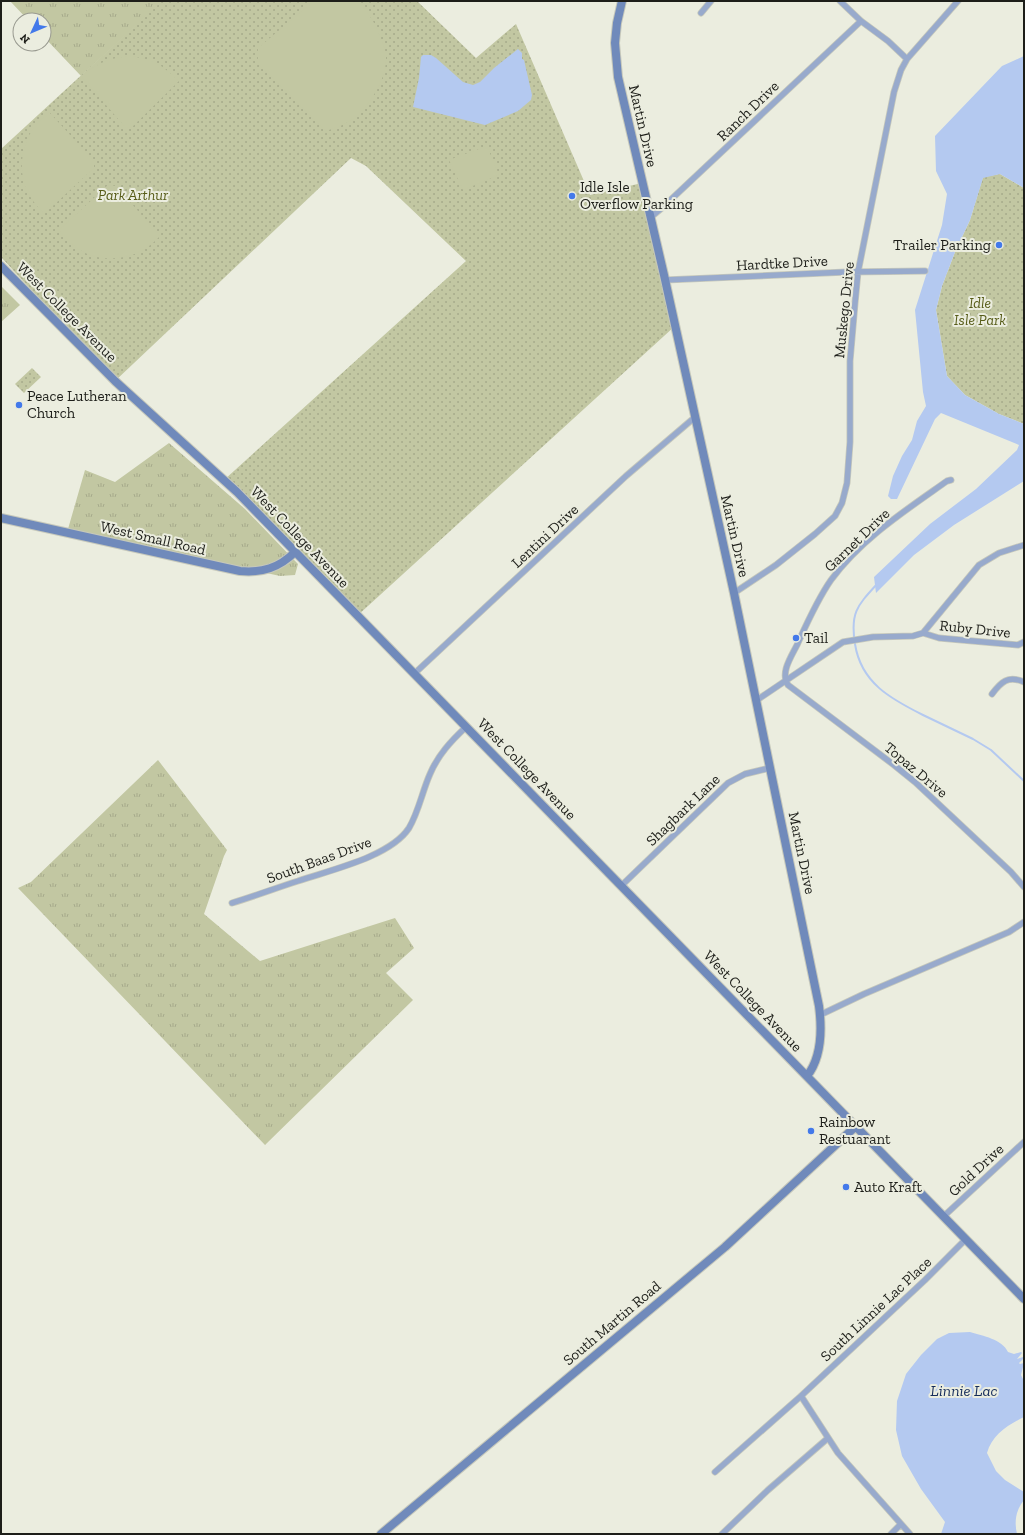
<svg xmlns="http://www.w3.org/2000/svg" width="1025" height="1535" font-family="'Zilla Slab',serif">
	<defs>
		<pattern id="grass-tufts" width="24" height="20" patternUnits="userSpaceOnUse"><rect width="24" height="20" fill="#c2c7a2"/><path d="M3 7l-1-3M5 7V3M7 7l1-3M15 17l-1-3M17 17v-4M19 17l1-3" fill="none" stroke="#a6aa8b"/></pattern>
		<pattern id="park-dots" width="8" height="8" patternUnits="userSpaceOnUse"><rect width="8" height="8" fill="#c2c7a2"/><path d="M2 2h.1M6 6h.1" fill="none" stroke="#a6aa8b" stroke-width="1.8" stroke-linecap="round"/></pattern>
	</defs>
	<rect width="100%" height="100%" fill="#ebeddf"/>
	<path fill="url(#grass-tufts)" d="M10,1H163L81,76L44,37V20H28Z
		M1,286L20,305L1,322Z
		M169,443L245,509L298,564L295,575L280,576L68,529L85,470L115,482Z
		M158,760L227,850L224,856L204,914L260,961L395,918L414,948L386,973L413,1000L265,1145L18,888L31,882Z"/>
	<path fill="url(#park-dots)" d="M162,1H417L476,58L516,24L590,195L642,183L675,326L357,616L224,480L466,261L366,166L351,158L115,381L1,257V149Z
		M1000,174L1024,188V424L999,414L965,395L947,376L936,310L942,286L955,252L970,220L983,177Z
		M32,368L41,377L24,393L15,384Z"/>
	<path fill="#c2c7a2" d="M314,1H357C366,9 373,20 378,31C381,39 386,49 386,57C387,79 370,105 354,118C346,124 336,128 326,131L258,64V48Z
		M130,56C155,60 162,65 179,81L131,128L125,127L81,76C99,63 108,58 130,56Z
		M49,112L94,161V168L44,214C37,206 30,198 26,189C19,172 21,148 31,132C36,124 42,118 49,112Z
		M487,146L499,175L463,190L449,160Z
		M108,185L116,186L160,236C156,240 151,245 146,248C132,258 110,261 93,256C79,252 68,241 59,230Z"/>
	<path fill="#b4c9f0" d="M518,49L522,53V59L524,60L532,95L531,100L518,111L485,125L413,107L419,78L421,57L423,55H431L436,58L463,82L473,85L480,82L494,68Z
		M1024,56V188L1000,174L983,178L970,220L955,252L942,286L936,310L947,376L965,395L999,414L1024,424V481L954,525L914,555L876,593L874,577L930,524L976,489L1017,450L1019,445L941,413L935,419L897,499H891L888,496L893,476L902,456L912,440L917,421L926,406L923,392L915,310L942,225L947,194L936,171L935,136L1002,66Z
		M970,1332C983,1336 1002,1339 1008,1352L1014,1354L1021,1352L1022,1353L1017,1359L1023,1357L1024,1358L1019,1363L1020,1364L1024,1363L1021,1375L1024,1381V1417C1008,1425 992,1435 987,1453L996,1471L1005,1480L1024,1492V1500C1016,1510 1014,1521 1017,1534H941L945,1522L921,1489L902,1456L896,1430L897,1401L906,1374L921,1355L937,1339L949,1333Z"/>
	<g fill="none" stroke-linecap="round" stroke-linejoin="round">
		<path stroke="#b4c9f0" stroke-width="2" d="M877,584C857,606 850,613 855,644C861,683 891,699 923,715C940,723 956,731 973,739L991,750L1024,781"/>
		<g stroke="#c6c8bb" stroke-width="7">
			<path id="street" d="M840,1L861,21L888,41L907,59
				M701,13L711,1
				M651,217L663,207L861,21
				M665,280L847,272L925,271
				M951,480L947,481C906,510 861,539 831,580C817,600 807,623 797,645C791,657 780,673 788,685L894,765L915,782L1011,872L1024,887
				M734,593L776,565L815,534L835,516L842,503L847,483L850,442V361L855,303L858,272L894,92L901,70L907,59L958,1
				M923,633L939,638L1018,645L1024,642
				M415,673L626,476L694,418
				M992,694C1001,682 1008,675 1024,682
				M757,700L843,642L873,637L913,636L923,633L979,565L999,553L1024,545
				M621,886L728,783L745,774L770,768
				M232,903C255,896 276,888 298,881C330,870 390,857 409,828C419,811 422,792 430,774C438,755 451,741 466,727
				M820,1015L864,994L1009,932L1024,922
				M944,1216L1024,1142
				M801,1396L838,1453L910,1534
				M715,1472L801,1396L925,1280L966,1239
				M722,1534L768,1490L828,1438
				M891,1534L901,1524"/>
		</g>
		<g stroke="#c6c8bb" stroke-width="10">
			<path id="secondary" d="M622,1L617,23L615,43L618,77L664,275L734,593L819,1006C822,1029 822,1057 807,1076
				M1,266L115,381L237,492L1024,1299
				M1,518L240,571C262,573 279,568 295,552
				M381,1534L725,1247L855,1127"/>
		</g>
		<use href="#street" stroke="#98aacc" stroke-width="5.5"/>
		<use href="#secondary" stroke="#708abb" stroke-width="8"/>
	</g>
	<g fill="#4379ea" stroke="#ebeddf" stroke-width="1.5">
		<circle cx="572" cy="196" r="4"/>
		<circle cx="999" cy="245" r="4"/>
		<circle cx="19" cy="405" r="4"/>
		<circle cx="796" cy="638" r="4"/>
		<circle cx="811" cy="1131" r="4"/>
		<circle cx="846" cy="1187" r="4"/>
	</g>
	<g text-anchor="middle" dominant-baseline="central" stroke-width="4" stroke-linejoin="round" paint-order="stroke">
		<g font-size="15" fill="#1d1e19" stroke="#ebeddf">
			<text transform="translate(748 111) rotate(-44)">Ranch Drive</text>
			<text transform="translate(643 126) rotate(77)">Martin Drive</text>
			<text transform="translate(782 263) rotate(-3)">Hardtke Drive</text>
			<text transform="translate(844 310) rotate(-84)">Muskego Drive</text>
			<text transform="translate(67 312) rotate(45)">West College Avenue</text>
			<text transform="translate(545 536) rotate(-43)">Lentini Drive</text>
			<text transform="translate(735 536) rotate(77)">Martin Drive</text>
			<text transform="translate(300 537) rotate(46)">West College Avenue</text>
			<text transform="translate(153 538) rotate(13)">West Small Road</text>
			<text transform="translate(857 540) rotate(-44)">Garnet Drive</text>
			<text transform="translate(975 629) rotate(6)">Ruby Drive</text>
			<text transform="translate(527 769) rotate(46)">West College Avenue</text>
			<text transform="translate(916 770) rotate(40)">Topaz Drive</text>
			<text transform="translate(683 810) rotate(-44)">Shagbark Lane</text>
			<text transform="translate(802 853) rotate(78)">Martin Drive</text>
			<text transform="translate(319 860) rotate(-20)">South Baas Drive</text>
			<text transform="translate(753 1001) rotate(46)">West College Avenue</text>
			<text transform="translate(976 1170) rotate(-43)">Gold Drive</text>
			<text transform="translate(876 1309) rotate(-43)">South Linnie Lac Place</text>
			<text transform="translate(612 1323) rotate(-40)">South Martin Road</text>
		</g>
		<g font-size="15" fill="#1d1e19" stroke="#ebeddf" text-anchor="start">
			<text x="580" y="187">Idle Isle<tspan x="580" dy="17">Overflow Parking</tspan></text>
			<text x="991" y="245" text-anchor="end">Trailer Parking</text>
			<text x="27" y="396">Peace Lutheran<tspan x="27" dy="17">Church</tspan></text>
			<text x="804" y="638">Tail</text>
			<text x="819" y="1122">Rainbow<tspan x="819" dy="17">Restuarant</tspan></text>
			<text x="854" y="1187">Auto Kraft</text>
		</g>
		<g font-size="15" font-style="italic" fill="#575c18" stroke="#ebeddf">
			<text x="133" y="195">Park Arthur</text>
			<text x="980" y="303">Idle<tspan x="980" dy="17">Isle Park</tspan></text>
		</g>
		<g font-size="16" font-style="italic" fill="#152c5b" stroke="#ebeddf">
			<text x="964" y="1390">Linnie Lac</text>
		</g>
	</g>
	<rect width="1025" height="1535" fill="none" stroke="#1d1e19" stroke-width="4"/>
	<g transform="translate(32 32) rotate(226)"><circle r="19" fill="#ebeddf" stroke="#999a90"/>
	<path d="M0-3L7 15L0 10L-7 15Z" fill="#4379ea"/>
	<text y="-6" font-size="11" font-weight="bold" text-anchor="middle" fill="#1d1e19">N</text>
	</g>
</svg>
